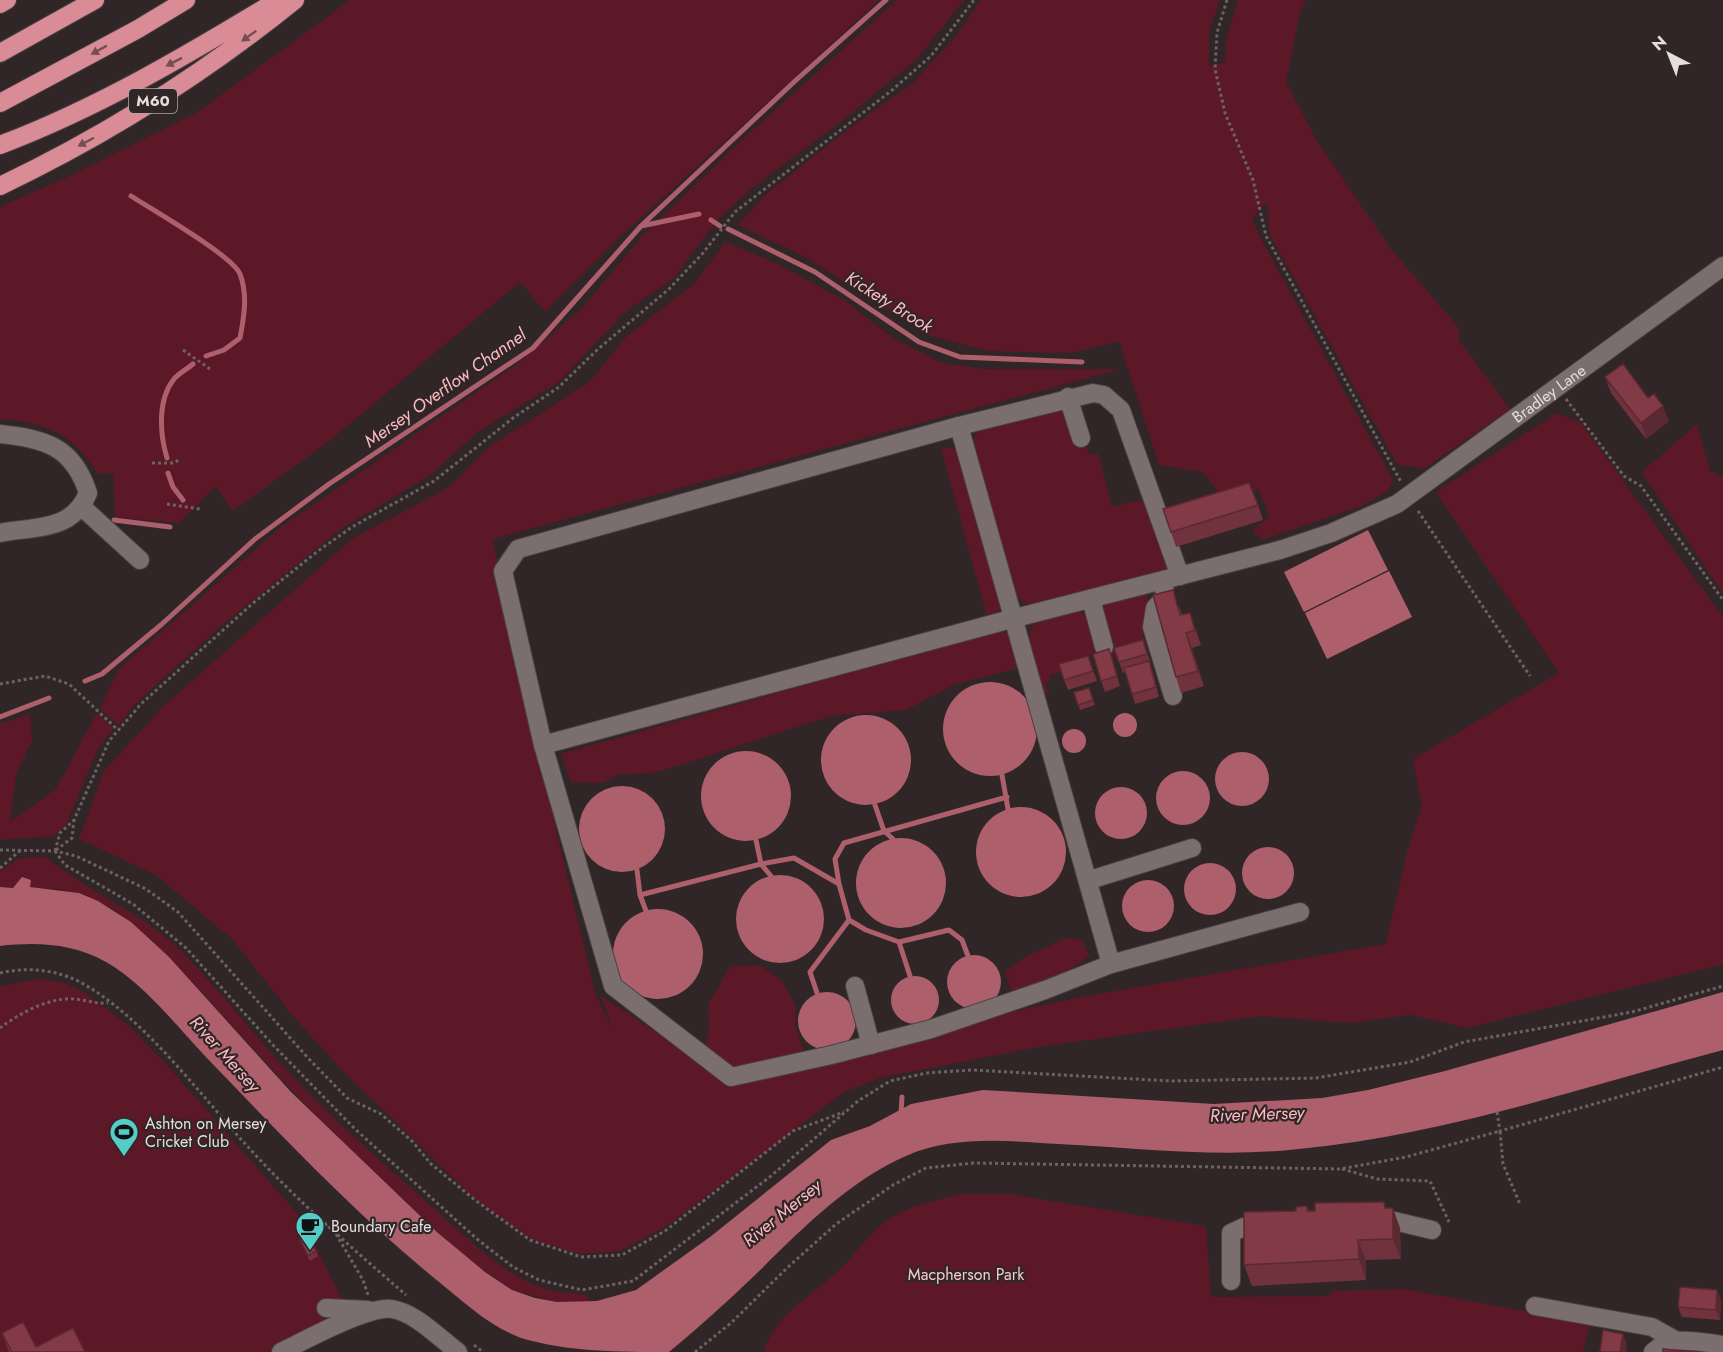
<svg xmlns="http://www.w3.org/2000/svg" width="1723" height="1352" font-family="Jost,sans-serif">
	<rect width="100%" height="100%" fill="#302627"/>
	<path fill="#5d1828" d="M350,0H879L621,236L545,312L520,282L328,442L233,511L216,486L179,523L115,517L113,473L98,474C72,433 47,423 0,419V207L70,176L198,112Z
		M897,0H964L917,59L842,121L752,188L718,219L673,279L626,311L559,382L478,432L429,476L342,528L222,625L134,705L119,725L100,709L118,670L281,527L519,363L582,308L644,234L743,139Z
		M981,0H1220L1209,31V66L1225,62L1226,40L1238,0H1305L1299,17L1286,82L1314,136L1390,248L1460,329L1458,339L1510,409L1424,469L1397,464L1270,235L1267,202L1252,219L1261,239L1393,480L1388,491L1361,506L1262,540L1253,530L1270,516L1258,489L1224,499L1203,472L1159,465L1119,341L1071,353L988,351L930,336L805,257L738,225L765,195L851,127L913,83L958,34Z
		M725,242L780,265L844,300L890,336L941,363L986,369H1120L492,539L544,755L541,767L596,996L614,1031L601,996L731,1081L979,1019L1076,998L1386,944L1407,852L1422,807L1413,759L1559,673L1436,492L1557,413L1580,422L1723,617V964L1466,1028L1411,1015L1349,1023L1262,1016L1044,1046L879,1078L844,1092L665,1227L620,1251L580,1254L532,1239L474,1198L344,1072L293,1016L233,940L156,875L79,839L104,771L164,706L352,539L451,486L489,447L590,381L627,336L696,282Z
		M1064,408L1075,447L1086,445L1090,455L1098,453L1112,507L1149,498L1171,568L1037,605L1023,603L1016,593L972,443L980,427Z
		M1697,424L1710,471L1723,477V593L1642,472Z
		M941,448H952L964,453L1002,605L996,616L988,620Z
		M1145,593C1155,606 1146,615 1143,629C1141,635 1145,642 1147,648L1114,658C1110,646 1095,610 1106,602C1115,596 1134,595 1145,593Z
		M1073,609L1089,615C1098,642 1106,652 1073,662L1074,668L1050,675L1051,681L1045,683L1049,694L1040,691C1036,675 1021,633 1036,622C1046,615 1062,613 1073,609Z
		M1000,630L1014,638L1022,667L953,685L906,710L831,716L667,769L652,773L621,774L602,783L571,782L561,754Z
		M97,713L114,729L98,748L66,825L53,836L0,840V724L30,714L32,741L16,774L10,822L56,789Z
		M46,857C87,892 140,911 180,950C219,989 253,1034 291,1075C334,1120 380,1161 427,1202C459,1231 491,1263 530,1283C548,1292 568,1293 587,1295L589,1302H557L512,1290L462,1255L323,1124L169,957L115,910L79,893L57,889L0,887V871L20,858Z
		M1067,938L1082,940L1089,956L1068,971L1011,992L1005,971L1027,956Z
		M760,965L782,981L796,1006L795,1026L806,1057L733,1073L705,1053L709,1028L708,1005L730,967Z
		M38,979L64,983L82,991L129,1026L166,1064L302,1219L344,1303L342,1317L267,1352H0V987Z
		M961,1194H1009L1206,1226L1211,1297L1328,1296L1333,1291L1403,1289L1590,1323L1583,1352H763C782,1305 813,1298 846,1263C858,1251 867,1236 880,1226C903,1207 933,1201 961,1194Z"/>
	<path fill="#ad5f6b" d="M1368,530L1388,570L1304,612L1284,572Z
		M1389,571L1412,617L1327,659L1305,613Z
		M943 729a47 47 0 1 1 94 0a47 47 0 1 1-94 0Z
		M1113 725a12 12 0 1 1 24 0a12 12 0 1 1-24 0Z
		M821 760a45 45 0 1 1 90 0a45 45 0 1 1-90 0Z
		M1062 741a12 12 0 1 1 24 0a12 12 0 1 1-24 0Z
		M701 796a45 45 0 1 1 90 0a45 45 0 1 1-90 0Z
		M1215 779a27 27 0 1 1 54 0a27 27 0 1 1-54 0Z
		M1156 798a27 27 0 1 1 54 0a27 27 0 1 1-54 0Z
		M579 829a43 43 0 1 1 86 0a43 43 0 1 1-86 0Z
		M1095 813a26 26 0 1 1 52 0a26 26 0 1 1-52 0Z
		M976 852a45 45 0 1 1 90 0a45 45 0 1 1-90 0Z
		M856 883a45 45 0 1 1 90 0a45 45 0 1 1-90 0Z
		M1242 873a26 26 0 1 1 52 0a26 26 0 1 1-52 0Z
		M1184 889a26 26 0 1 1 52 0a26 26 0 1 1-52 0Z
		M736 919a44 44 0 1 1 88 0a44 44 0 1 1-88 0Z
		M22,877L31,880L30,887L79,893L98,901L131,922L169,957L291,1092L438,1233L485,1272L512,1290L535,1298L557,1302L597,1301L636,1290L710,1237L831,1140L870,1126L911,1104L983,1090L1214,1104L1322,1098L1368,1090L1445,1071L1723,992V1050C1583,1087 1444,1135 1299,1149C1220,1158 1139,1148 1059,1144C1009,1141 953,1135 906,1156C847,1182 800,1231 754,1276C727,1302 698,1328 669,1352C618,1352 568,1352 521,1338C489,1326 465,1303 439,1282C354,1213 280,1134 204,1055C177,1026 141,981 106,962C72,943 36,942 0,946V887L13,888Z
		M1122 906a26 26 0 1 1 52 0a26 26 0 1 1-52 0Z
		M613 954a45 45 0 1 1 90 0a45 45 0 1 1-90 0Z
		M947 982a27 27 0 1 1 54 0a27 27 0 1 1-54 0Z
		M891 1000a24 24 0 1 1 48 0a24 24 0 1 1-48 0Z
		M798 1021a29 29 0 1 1 58 0a29 29 0 1 1-58 0Z"/>
	<g fill="none" stroke-linecap="round" stroke-linejoin="round">
		<path stroke="#ad5f6b" stroke-width="5" d="M131,196C151,209 233,256 240,274C248,295 244,317 240,338L224,350L206,356
			M711,220L720,226
			M641,226L699,214
			M728,229L815,272L919,342L960,357L1082,362
			M167,458C160,435 157,400 174,379C178,374 187,369 193,364
			M168,473L173,487L183,500
			M114,520L170,527
			M85,681L102,674L162,624L255,539L329,484L533,348L641,226L795,81L886,0
			M0,717L49,698
			M1002,775L1008,809
			M875,805L884,831L893,839
			M756,840L761,864L771,876
			M637,870L640,895L646,911
			M839,884L835,859L844,843L1007,797
			M640,895L761,864L794,858L839,884L849,920L810,972L817,993
			M849,920L866,930L899,942L910,976
			M899,942L949,930L962,940L968,956
			M901,1113L902,1097"/>
		<g stroke="#494142" stroke-width="20">
			<g id="minor">
				<path d="M1068,397L1081,438"/>
				<path d="M959,426L1111,964"/>
				<path d="M0,434C45,439 73,446 88,493C72,532 35,526 0,533"/>
				<path d="M82,507L140,560"/>
				<path d="M1180,576L1121,410L1104,395L1093,393L959,426L518,549L503,571L543,745L613,986L731,1077L831,1055L931,1029L1045,990L1111,964L1300,912"/>
				<path d="M1164,586L1165,597L1155,608L1152,627L1173,696"/>
				<path d="M1091,599L1104,647"/>
				<path id="s1" d="M543,745L1015,618L1280,550L1331,533L1397,504L1723,266"/>
				<path d="M1090,880L1192,848"/>
				<path d="M855,986L871,1045"/>
				<path d="M1375,1220H1390L1432,1230"/>
				<path d="M1231,1281V1233L1244,1227L1267,1226"/>
				<path d="M1535,1306L1652,1327L1675,1340"/>
				<path d="M326,1308L368,1310"/>
				<path d="M281,1352C304,1341 369,1305 392,1309C416,1313 439,1338 458,1352"/>
				<path d="M1653,1352C1673,1334 1698,1342 1723,1345"/>
			</g>
		</g>
		<g stroke="#494142" stroke-width="20">
			<path id="highway" d="M0,4L7,0
				M0,53L95,0
				M0,103L138,29L186,0
				M0,145C98,108 189,54 278,0
				M0,186C105,136 205,73 295,0"/>
		</g>
		<path stroke="#6b6263" stroke-width="3" stroke-dasharray="3 3" stroke-linecap="butt" d="M1227,0L1217,33L1215,69L1225,113L1253,180L1266,236L1401,482
			M183,350L210,369
			M1566,399L1624,476L1641,486L1723,600
			M152,463H173L181,459
			M167,504L200,509
			M1418,511L1530,676
			M0,684L45,676L69,684L118,730
			M0,850L55,851L76,856L146,889L178,912L308,1058L347,1098L381,1114L412,1141L431,1164L475,1200L530,1240L581,1257L622,1255L665,1231L793,1131L844,1112
			M56,850L72,838L74,820
			M55,851L65,865L133,904L186,948L273,1045L355,1129L477,1239L513,1267L539,1280L582,1290L633,1281L771,1176L858,1101L890,1081L927,1073L972,1070L1171,1081L1316,1078L1410,1062L1464,1042L1632,1012L1723,986
			M55,851L60,833L74,820L109,741L141,704L252,604L318,551L352,527L434,481L513,418L559,387L597,350L669,289L703,253L735,212L891,91L931,56L974,0
			M0,868L22,849
			M0,973C27,967 54,969 80,982C143,1016 200,1095 249,1148C297,1201 352,1248 406,1295
			M0,1028C20,1013 49,997 75,999C86,1000 96,1004 108,1003
			M1497,1112L1500,1131L1723,1067
			M1342,1169L1377,1179L1430,1181L1449,1222
			M315,1231L327,1224
			M336,1234L363,1280L368,1295
			M474,1345L483,1352
			M695,1352L731,1323L787,1268L836,1224L893,1185L926,1168L974,1163L1340,1169L1406,1157L1500,1131L1503,1164L1520,1204"/>
		<use href="#minor" stroke="#7b6e6f" stroke-width="18"/>
		<use href="#highway" stroke="#d98b96" stroke-width="18"/>
	</g>
	<path fill="#70323c" d="M1605,377L1648,398L1669,421L1646,439L1611,393Z
		M1258,505L1263,520L1176,547L1171,532Z
		M1179,605L1182,615L1195,628L1201,645L1192,648L1204,686L1181,693L1176,677Z
		M1143,640L1151,664H1150L1159,697L1135,704L1125,672L1123,673L1114,648Z
		M1109,649L1120,686L1105,692L1101,681Z
		M1088,656L1097,681L1068,690L1064,680Z
		M1089,688L1095,705L1080,710L1074,692Z
		M1307,1206L1309,1211L1387,1208L1400,1228L1401,1259L1366,1260V1280L1252,1286L1244,1265L1296,1211Z
		M300,1240L316,1251L318,1256L310,1261Z
		M1721,1300L1720,1320L1682,1317L1678,1307Z
		M2,1333L36,1347L85,1352H9Z"/>
	<path fill="#5b2931" d="M1663,406L1669,421L1646,439L1641,423Z
		M1186,633L1192,648L1204,686L1198,671Z
		M1149,661L1153,671L1159,697L1156,687Z
		M1393,1208L1400,1228L1401,1259L1393,1239Z
		M1358,1240L1366,1260V1280L1359,1259Z
		M1717,1290L1721,1300L1720,1320L1716,1310Z
		M1623,1334L1627,1344L1626,1352H1620Z"/>
	<path fill="#823a46" stroke="#5b2931" stroke-width="1.5" d="M1623,364L1648,398L1654,394L1663,406L1641,423L1605,377Z
		M1249,483L1258,505L1171,532L1163,509Z
		M1173,590L1180,615L1190,613L1195,630L1186,633L1198,671L1176,677L1153,595Z
		M1143,640L1147,654L1119,662L1114,648Z
		M1109,649L1117,676L1101,681L1093,654Z
		M1088,656L1093,671L1064,680L1059,664Z
		M1149,661L1156,687L1132,694L1124,668Z
		M1089,688L1093,700L1078,705L1074,692Z
		M1384,1202L1385,1208H1393V1239L1358,1240L1359,1259L1244,1265V1212L1296,1211V1207L1307,1206V1211H1315V1203Z
		M308,1236L316,1251L308,1256L300,1240Z
		M1680,1287L1717,1290L1716,1310L1678,1307Z
		M23,1322L36,1347L73,1328L85,1352H12L2,1333Z
		M1603,1330L1623,1334L1620,1352H1600Z
		M1663,1349L1698,1352H1663Z"/>
	<defs><path id="oneway-solid" d="M-6-.8H1V-3.2L6.5 0L1 3.2V.8H-6Z" transform="scale(1.5)"/></defs>
	<g fill="#744e53">
		<use href="#oneway-solid" transform="translate(249 36) rotate(144)"/>
		<use href="#oneway-solid" transform="translate(99 50) rotate(151)"/>
		<use href="#oneway-solid" transform="translate(174 62) rotate(153)"/>
		<use href="#oneway-solid" transform="translate(86 142) rotate(152)"/>
	</g>
	<defs>
		<g id="stadium-pin" transform="scale(1.5)"><path d="M0 17L-7.5 6A9.5 9.5 0 1 1 7.5 6Z" fill="#54cdc8" stroke="#302627"/><path d="M0-5a6.5 5 0 1 0 0 10a6.5 5 0 1 0 0-10ZM-3.5-1.8h7v3.6h-7Z" fill="#111"/></g>
		<g id="cafe-pin" transform="scale(1.5)"><path d="M0 17L-7.5 6A9.5 9.5 0 1 1 7.5 6Z" fill="#54cdc8" stroke="#302627"/><path d="M-5.5-4.5H6V0H3Q3 3.5 0 3.5H-2.5Q-5.5 3.5-5.5 0ZM3-3.2v2h1.7v-2ZM-6 4.5H4V6H-6Z" fill="#111"/></g>
	</defs>
	<g fill-rule="evenodd">
		<use href="#stadium-pin" x="124" y="1132"/>
		<use href="#cafe-pin" x="310" y="1226"/>
	</g>
	<g text-anchor="middle" dominant-baseline="central" stroke-width="4.5" stroke-linejoin="round" paint-order="stroke">
		<rect fill="#302627" stroke="#afa7a8" stroke-width="1.5" x="129" y="89" width="48" height="24" rx="4.5"/>
		<g font-size="15" font-weight="bold" fill="#e5dedf">
			<text x="153" y="101">M60</text>
		</g>
		<g font-size="16" fill="#e5dedf" stroke="#302627">
			<text stroke="none"><textPath href="#s1" startOffset="1076">Bradley Lane</textPath></text>
		</g>
		<g font-size="16" fill="#e5dedf" stroke="#302627" text-anchor="start">
			<text x="145" y="1123">Ashton on Mersey<tspan x="145" dy="18">Cricket Club</tspan></text>
			<text x="331" y="1226">Boundary Cafe</text>
		</g>
		<g font-size="16" fill="#f6c8cd" stroke="#302627">
			<text x="966" y="1274">Macpherson Park</text>
		</g>
		<g font-size="18" font-style="italic" fill="#fdbac1" stroke="#302627">
			<text transform="translate(889 302) rotate(32)">Kickety Brook</text>
			<text transform="translate(445 388) rotate(-35)">Mersey Overflow Channel</text>
			<text transform="translate(225 1054) rotate(48)">River Mersey</text>
			<text transform="translate(1257 1114) rotate(-2)">River Mersey</text>
			<text transform="translate(782 1213) rotate(-39)">River Mersey</text>
		</g>
	</g>
	<g transform="translate(1669 54) rotate(318)" stroke="#302627" stroke-width="4.5" paint-order="stroke">
	<path d="M0-4.5L10 22L0 15L-10 22Z" fill="#e5dedf"/>
	<text y="-9" font-size="16" font-weight="bold" text-anchor="middle" fill="#e5dedf">N</text>
	</g>
</svg>
